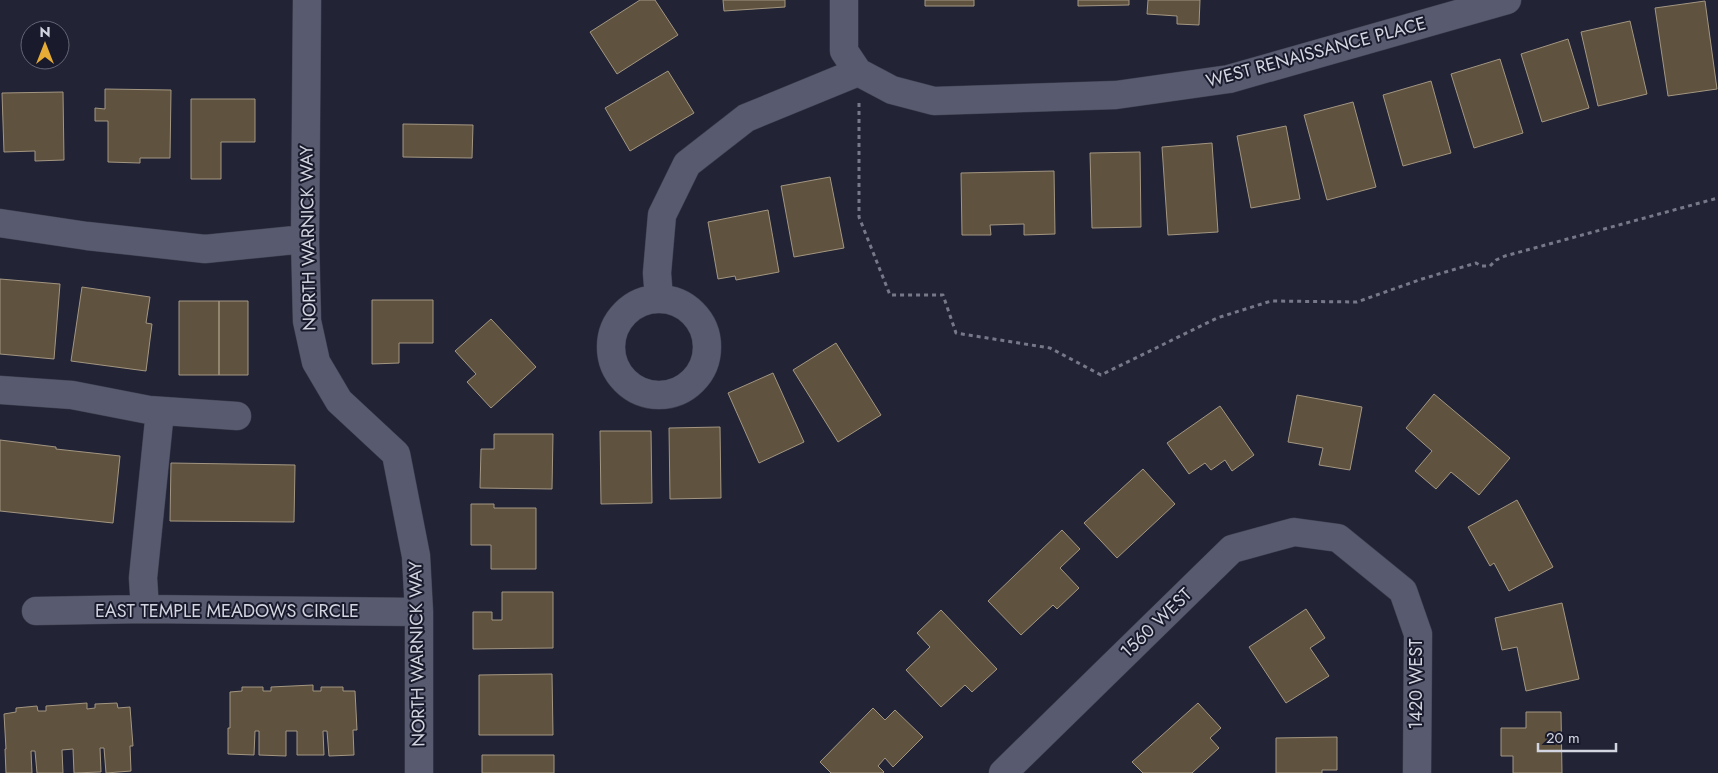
<svg xmlns="http://www.w3.org/2000/svg" width="1718" height="773" font-family="Jost,sans-serif">
	<rect width="100%" height="100%" fill="#222436"/>
	<path fill="#5f5340" stroke="#a39681" d="M640,0H655L678,35L617,74L590,32Z
		M723,0H785V7L724,11Z
		M925,0H974V6H925Z
		M1078,0H1129V5L1078,6Z
		M1148,0H1200L1199,25L1177,24V16L1147,14Z
		M1705,1L1717,89L1668,96L1655,8Z
		M1630,21L1647,94L1598,106L1581,32Z
		M1568,39L1589,108L1542,122L1521,54Z
		M1500,59L1523,133L1474,148L1451,74Z
		M668,71L694,113L630,151L605,108Z
		M1431,81L1451,153L1403,166L1383,95Z
		M105,89L171,90L170,158H140V163L108,162V121H95V108L105,109Z
		M63,92L64,160L35,161V151L4,152L2,93Z
		M191,99H255V142H221V179H191Z
		M1353,102L1376,187L1327,200L1304,115Z
		M403,124L473,125L472,158L403,157Z
		M1286,126L1300,199L1251,208L1237,136Z
		M1212,143L1218,232L1168,235L1162,147Z
		M1140,152L1141,227L1092,228L1090,153Z
		M1054,171L1055,234L1024,235V224L990,225L991,235H962L961,173Z
		M830,177L844,248L794,257L781,186Z
		M768,210L779,272L736,280L735,276L718,279L708,222Z
		M0,279L60,284L54,359L0,354Z
		M82,287L150,297L146,323L152,324L146,371L71,361Z
		M372,300H433V343H399V363L372,364Z
		M179,301H219V375H179Z
		M219,301H248V375H219Z
		M491,319L536,367L491,408L467,382L476,374L455,351Z
		M836,343L881,415L838,442L793,370Z
		M773,373L804,442L759,463L728,393Z
		M1434,394L1510,458L1479,495L1451,472L1436,489L1415,471L1432,451L1406,428Z
		M1297,395L1362,407L1350,470L1319,465L1323,448L1288,442Z
		M1220,406L1254,455L1232,471L1225,460L1211,470L1205,463L1189,474L1167,443Z
		M720,427L721,498L670,499L669,428Z
		M600,431H651L652,503L601,504Z
		M494,434H553L552,489L480,488L481,449H494Z
		M0,440L56,447V449L120,456L113,523L0,511Z
		M171,463L295,465L294,522L170,521Z
		M1143,469L1175,504L1117,558L1084,523Z
		M1517,500L1553,567L1509,591L1494,563L1490,566L1468,527Z
		M471,504H494V508H536V569H491V545H471Z
		M1062,530L1080,549L1060,568L1079,588L1057,609L1053,605L1021,635L988,601Z
		M502,592H553V648L473,649V612H492V620H502Z
		M1562,603L1579,679L1526,691L1517,647L1502,650L1495,618Z
		M1306,609L1325,638L1310,648L1329,676L1286,703L1249,647Z
		M941,610L997,669L972,692L965,685L941,707L906,670L930,647L917,633Z
		M552,674L553,735H479V675Z
		M313,685V691H321V687H343V691H355L357,730H353L354,755L329,756L327,731H323L324,755H297V731H286V756L259,755V731H255L254,755L228,754V728H230V692L242,691V687H263V691H271V687Z
		M87,703V709L95,708V704L117,703L118,708L130,707L133,746H130L131,771L106,773L104,748H100L101,772L74,773L73,749L62,750L63,773H37L35,751H31L32,773H6L5,749H6L4,714L16,712V708L37,706L38,711H46V706Z
		M1198,703L1221,728L1210,738L1219,748L1192,773H1143L1132,762Z
		M873,708L885,720L895,710L923,737L893,767L885,758L878,766L884,772L883,773H831L820,762Z
		M1526,712H1561L1562,773H1513V756H1501V728H1526Z
		M1337,737V770H1322V773H1276V738Z
		M482,755H554V773H482Z"/>
	<g fill="none" stroke-linecap="round" stroke-linejoin="round">
		<g stroke="#404150" stroke-width="29">
			<path id="minor" d="M307,0L305,239L307,321L316,362L339,401L396,454L416,556L419,612V773
				M844,0V51L858,72
				M858,72L892,90L934,101L1116,95L1229,79L1507,0
				M0,223L87,236L205,249L305,239
				M611 347a48 48 0 1 1 96 0a48 48 0 1 1-96 0Z
				M659,299L657,273L662,215L687,164L746,118L858,72
				M0,390L72,395L149,410L237,416
				M145,609L143,578L160,411
				M36,611L145,609L419,612
				M1003,773L1232,549L1294,532L1338,538L1403,591L1418,634L1417,773"/>
		</g>
		<path stroke="#777988" stroke-width="3" stroke-dasharray="4 4" stroke-linecap="butt" d="M859,103V217L890,295H943L956,333L1050,348L1101,375L1217,318L1271,301L1357,302L1422,279L1476,263L1481,266H1490L1496,260L1505,256L1718,198"/>
		<use href="#minor" stroke="#585b70" stroke-width="28"/>
	</g>
	<g text-anchor="middle" dominant-baseline="central" stroke-width="4" stroke-linejoin="round" paint-order="stroke">
		<g font-size="18" fill="#d3d5e1" stroke="#191a2c">
			<text transform="translate(1316 52) rotate(-15)">WEST RENAISSANCE PLACE</text>
			<text transform="translate(308 238) rotate(-91)">NORTH WARNICK WAY</text>
			<text x="227" y="611">EAST TEMPLE MEADOWS CIRCLE</text>
			<text transform="translate(1156 623) rotate(-44)">1560 WEST</text>
			<text transform="translate(417 654) rotate(-91)">NORTH WARNICK WAY</text>
			<text transform="translate(1416 684) rotate(-90)">1420 WEST</text>
		</g>
	</g>
	<g transform="translate(45 45)"><circle r="24" fill="#191a2c" stroke="#636574"/>
	<path d="M0-4L9 19L0 12L-9 19Z" fill="#e7ac36"/>
	<text y="-8" font-size="14" font-weight="bold" text-anchor="middle" fill="#d3d5e1">N</text>
	</g>
	<path d="M1538 743v8h78v-8" fill="none" stroke="#d3d5e1" stroke-width="2.5"/>
	<text x="1546" y="743" font-size="15" fill="#d3d5e1" stroke="#191a2c" stroke-width="4" paint-order="stroke">20 m</text>
</svg>
